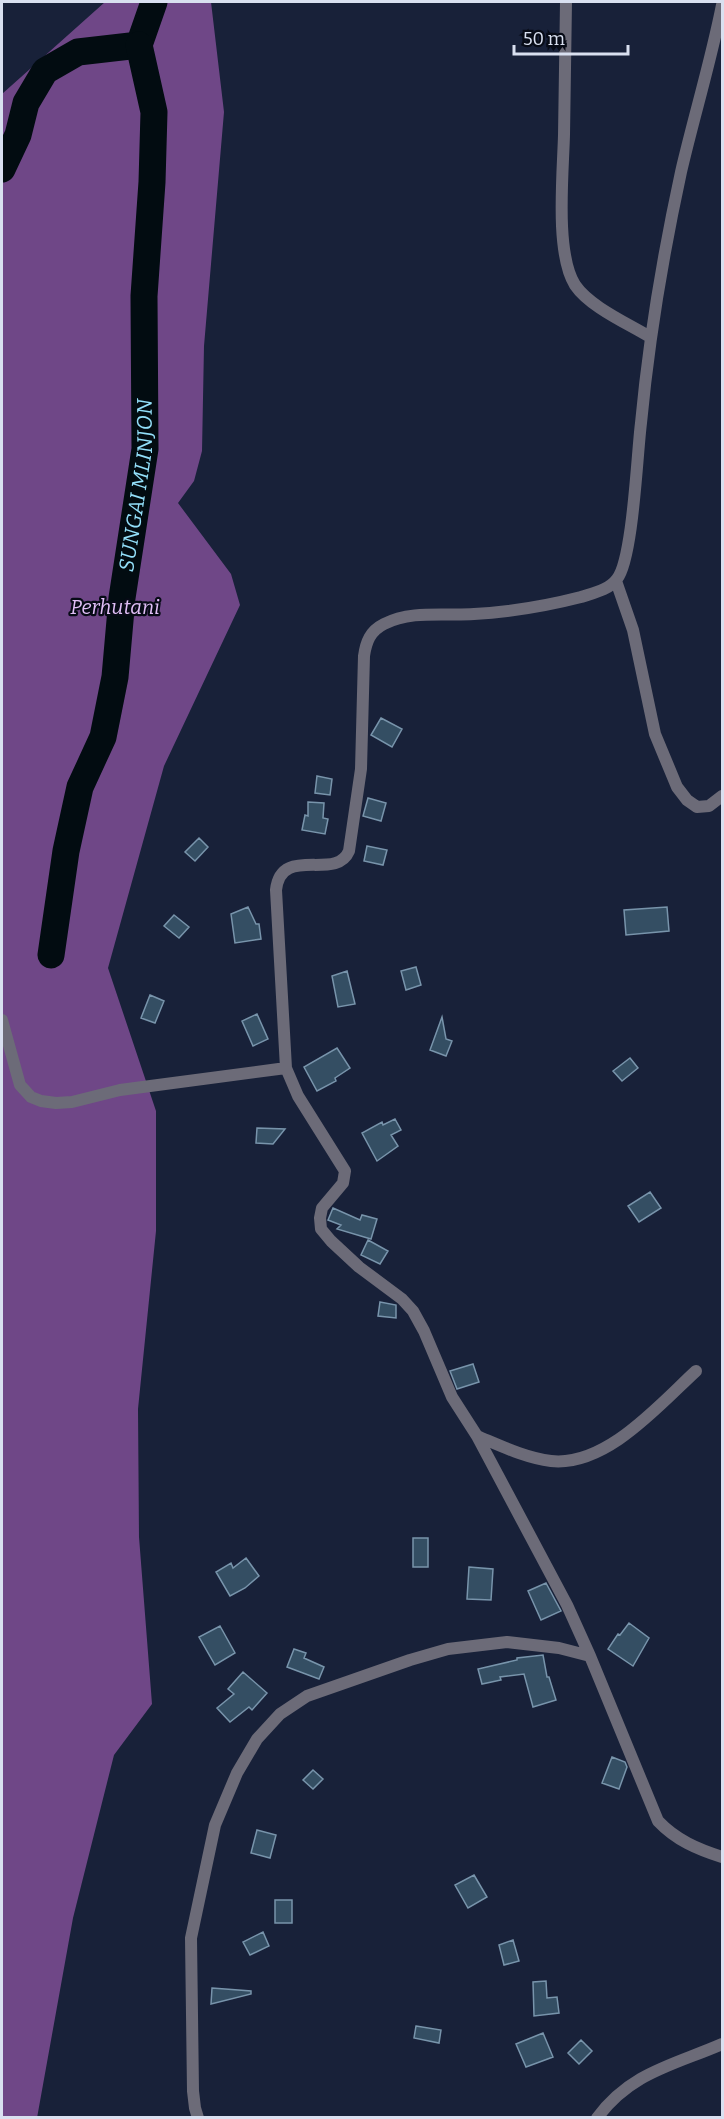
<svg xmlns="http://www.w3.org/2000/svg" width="724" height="2119" font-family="Bitter,serif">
	<rect width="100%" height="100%" fill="#182139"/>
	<path fill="#6f4787" d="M105,2H211L224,112L204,346L202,451L194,481L178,503L231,574L240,605L164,766L108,968L156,1111V1231L138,1409L139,1537L152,1704L114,1755L73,1918L37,2118L2,2117V94Z"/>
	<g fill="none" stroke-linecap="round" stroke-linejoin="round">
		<g stroke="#020c11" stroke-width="27">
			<path d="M2,169L18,135L26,103L45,71L78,52L139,45L154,2"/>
			<path id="s1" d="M51,955L66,851L80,787L103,737L115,677L122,598L145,449L144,296L152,182L154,112L139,45"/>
		</g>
	</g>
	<path fill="#344e63" stroke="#7894ab" stroke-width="1.5" d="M381,718L402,729L392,747L371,735Z
		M317,776L332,779L330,795L315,793Z
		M368,798L386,803L381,821L363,816Z
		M308,802L324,803L323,818L328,819L325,834L302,830L305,815L308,816Z
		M199,838L208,847L195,861L185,852Z
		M367,846L387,850L383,865L364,861Z
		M248,907L256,924H259L261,939L235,943L231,914Z
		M667,907L669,931L626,935L624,910Z
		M174,915L189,927L179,938L164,926Z
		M416,967L421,985L406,990L401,971Z
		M347,971L355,1004L338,1007L332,976Z
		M150,995L164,1001L155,1023L141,1018Z
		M257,1014L268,1039L253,1046L242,1021Z
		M442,1017L446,1039L452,1041L446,1056L430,1050Z
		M337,1048L350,1068L335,1078L336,1081L317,1091L304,1067Z
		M630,1058L638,1068L622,1081L613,1071Z
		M395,1119L401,1130L391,1135L398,1146L377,1161L362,1133L382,1122L383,1125Z
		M257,1128L285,1129L273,1144L256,1143Z
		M650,1192L661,1208L639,1222L628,1206Z
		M333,1208L360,1220L362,1215L377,1219L371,1239L337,1229L341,1225L328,1220Z
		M368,1240L388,1251L380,1264L361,1255Z
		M380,1302L396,1305V1318L378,1316Z
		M473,1364L479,1382L457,1389L450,1371Z
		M413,1538H428V1567H413Z
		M246,1558L259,1576L245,1588L230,1596L216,1572L231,1563L233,1568Z
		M469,1567L493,1569L491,1600L467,1599Z
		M546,1583L561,1611L541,1620L528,1591Z
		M629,1623L649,1638L633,1666L608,1649L618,1634L620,1635Z
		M220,1626L235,1653L215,1665L199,1637Z
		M294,1649L306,1653L304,1658L324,1667L319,1679L287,1667Z
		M543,1655L547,1677H549L556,1700L533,1707L524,1674L500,1677L501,1680L482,1684L478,1669L517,1660V1658Z
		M243,1672L267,1693L252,1710L249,1707L230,1722L217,1708L234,1694L228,1689Z
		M612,1757L625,1762L627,1767L619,1789L602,1783Z
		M313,1770L323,1779L313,1789L303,1780Z
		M257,1830L276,1835L270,1858L251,1853Z
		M474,1875L487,1897L468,1908L455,1885Z
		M275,1900H292V1923H275Z
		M263,1932L269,1946L250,1955L243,1942Z
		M513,1940L519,1961L504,1965L499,1945Z
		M546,1981L547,1998L557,1997L559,2013L534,2016L533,1982Z
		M212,1988L251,1991V1994L211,2004Z
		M416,2026L441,2030L439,2043L414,2038Z
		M543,2033L553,2057L526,2067L516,2044Z
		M581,2040L592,2051L579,2064L568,2053Z"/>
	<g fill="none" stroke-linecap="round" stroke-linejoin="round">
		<path stroke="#6c6b78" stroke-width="12" d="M566,2C565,46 565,91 564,135C563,174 555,253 575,285C590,307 627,323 650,337
			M722,5C711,61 694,116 681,172C663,255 649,338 641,423C637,454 633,559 617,579C609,590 593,593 581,597C546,606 510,612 474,614C444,616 411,610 384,624C370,631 366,642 364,656L361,769L349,851C336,882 281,844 276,890L286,1068L298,1096L345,1171L343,1183L322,1208L320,1218L321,1229L331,1241L359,1267L402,1299L413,1311L424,1331L452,1397L477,1436L567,1605L590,1656L658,1821C676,1840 697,1849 722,1857
			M616,581L633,630L655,734L677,787L687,800L697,807L709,806L722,796
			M2,1020L20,1085L31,1097L41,1101L56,1103L72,1102L120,1090L286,1068
			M477,1436C501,1446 526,1458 551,1461C606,1467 659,1405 696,1371
			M198,2118L195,2108L193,2091L191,1938L215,1825L237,1773L257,1739L280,1714L307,1696L410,1660L448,1649L507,1642L559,1648L590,1656
			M597,2118C631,2072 674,2065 722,2044"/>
	</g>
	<g text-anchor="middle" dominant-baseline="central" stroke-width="4.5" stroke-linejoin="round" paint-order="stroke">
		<g font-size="20" font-style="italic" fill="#e1bff7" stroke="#070b16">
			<text x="115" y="607">Perhutani</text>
		</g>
		<g font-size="21" font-style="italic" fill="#93e0fa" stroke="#070b16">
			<text stroke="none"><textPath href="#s1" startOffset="480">SUNGAI MLINJON</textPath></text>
		</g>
	</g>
	<rect width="724" height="2119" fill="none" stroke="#d9e0f0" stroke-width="6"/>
	<path d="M514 45v9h114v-9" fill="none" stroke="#d9e0f0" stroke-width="3"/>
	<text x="523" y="45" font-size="18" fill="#d9e0f0" stroke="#070b16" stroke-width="4.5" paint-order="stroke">50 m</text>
</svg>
